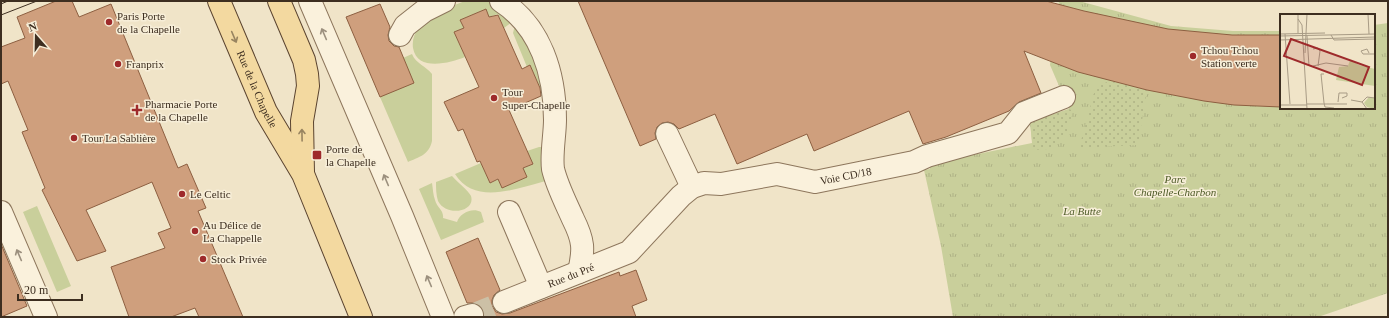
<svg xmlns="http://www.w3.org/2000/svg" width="1389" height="318" font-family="Georgia,serif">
	<defs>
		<pattern id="park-tufts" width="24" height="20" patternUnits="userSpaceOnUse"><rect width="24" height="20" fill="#c9cf9b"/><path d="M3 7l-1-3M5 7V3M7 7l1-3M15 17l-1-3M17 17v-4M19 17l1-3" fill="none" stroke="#aeb285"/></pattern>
		<pattern id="garden-dots" width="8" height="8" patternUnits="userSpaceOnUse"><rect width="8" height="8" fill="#c9cf9b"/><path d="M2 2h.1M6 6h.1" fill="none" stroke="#aeb285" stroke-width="1.8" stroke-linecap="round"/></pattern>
	</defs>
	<rect width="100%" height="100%" fill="#f0e4c8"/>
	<path fill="#c9cf9b" d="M465,1H490L497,4L512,22L504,28L498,14L489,17L486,9L460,20L464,28L454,32L465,57C450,63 417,72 413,48C412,40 414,34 419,27L452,6Z
		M521,23L544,88L541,90L530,65L527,67L513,33L515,25Z
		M412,54C416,64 426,66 432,74V141C429,155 419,157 408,162L380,97L403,58Z
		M539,147H543L546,181L542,182C515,189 474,205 455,174L481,163L490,183L533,164L527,151Z
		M452,176C456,181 469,191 471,196C476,212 446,217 438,201C436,195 436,188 436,182Z
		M432,183C433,189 433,195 435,200C437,208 444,210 443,218L457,222C460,213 472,207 481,212L484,222L441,240L419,189Z
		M37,206L71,286L57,292L23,212Z"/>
	<path fill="url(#park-tufts)" d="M1059,1H1079L1171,26L1233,31H1281V108H1374V25L1388,23V293L1318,317H953L941,246L924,170L930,169L929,164L1032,143L1030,122L1069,109L1050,65Z"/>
	<path fill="url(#garden-dots)" d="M1110,81L1147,90L1138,145L1079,148L1096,86Z
		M1069,109L1073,111L1066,136L1048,149L1033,150L1030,122Z"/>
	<path fill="#cf9f7d" stroke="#8d5f41" d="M56,1H72L79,17L111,4L178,168L187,164L206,208L198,211L243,317H199L195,308L171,317H129L111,267L165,248L158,233L171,228L152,182L86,210L106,251L77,261L42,190L45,188L22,132L28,130L8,81L1,84V47L25,38L17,17Z
		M578,1H1046L1084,11L1168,29L1232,35H1281V107L1234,105L1204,101L1147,90L1078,72L1024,51L1041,93L1019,102L1009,111L946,137L923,144L909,111L814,151L807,134L737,164L715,114L679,129L674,124L668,122L662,123L657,127L655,133L656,139L640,146Z
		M380,4L390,27L388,35L389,41L394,46L399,47L414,83L380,97L346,17Z
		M486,9L489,17L498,15L522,69L530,65L540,88L541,96L509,110L533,164L523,168L527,177L502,188L498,179L490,183L480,161L477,162L463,129L458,131L444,102L479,87L454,32L464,28L460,20Z
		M478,238L500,290L494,295L492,300V306L496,312L502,314L510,313L619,272L620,276L636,270L647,300L632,306L636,317H484V311L480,306L475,303H467L446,252Z
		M1,244L27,306L1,317Z"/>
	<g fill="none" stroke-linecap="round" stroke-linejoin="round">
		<path stroke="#ccc0a6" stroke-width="22" stroke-dasharray="22 11" stroke-linecap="butt" d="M472,315L504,302"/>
		<g stroke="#8d765c" stroke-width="24">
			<g id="minor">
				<path d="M310,1L402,216L443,317"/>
				<path d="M501,1C541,27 555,74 555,120C555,134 551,155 553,169C557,186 566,203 573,219C577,227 581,236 582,245C583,254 581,263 579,272"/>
				<path d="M400,35L405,26L424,11L444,1"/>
				<path d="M667,134L692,187"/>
				<path d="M1,212L46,317"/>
				<path d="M509,212L541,287"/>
				<path id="s1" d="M504,302L629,252L681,196L692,187L704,183L721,184L777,174L815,182L914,162L927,156L1008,133L1024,113L1064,97"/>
				<path d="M465,317L472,315"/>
			</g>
		</g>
		<g stroke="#5b4430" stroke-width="24">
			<g id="major">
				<path id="s2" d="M219,1L266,112L303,174L361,317"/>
				<path d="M279,1L304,60L307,74L308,86L302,121L303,173"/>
			</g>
		</g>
		<use href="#minor" stroke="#faf1dc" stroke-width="22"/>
		<use href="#major" stroke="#f3d9a0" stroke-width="22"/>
		<path stroke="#3d2e20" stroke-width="1" d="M1,4L8,1
			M1,15L37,1"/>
	</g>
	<defs><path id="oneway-shaft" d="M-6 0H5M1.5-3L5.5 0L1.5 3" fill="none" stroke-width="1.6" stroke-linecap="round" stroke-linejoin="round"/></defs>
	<g stroke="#9c907e">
		<use href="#oneway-shaft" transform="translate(324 34) rotate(-113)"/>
		<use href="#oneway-shaft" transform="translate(386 180) rotate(-113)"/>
		<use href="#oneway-shaft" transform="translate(19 255) rotate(-113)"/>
		<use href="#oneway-shaft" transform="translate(429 281) rotate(-113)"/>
	</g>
	<g stroke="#988460">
		<use href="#oneway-shaft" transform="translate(234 37) rotate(67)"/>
		<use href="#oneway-shaft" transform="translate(302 135) rotate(-91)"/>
	</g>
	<g fill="#9e2a2b" stroke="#f7eed8" stroke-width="1.5">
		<circle cx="109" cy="22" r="4"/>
		<circle cx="1193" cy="56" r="4"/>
		<circle cx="118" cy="64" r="4"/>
		<circle cx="494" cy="98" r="4"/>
		<path d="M135 104h4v4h4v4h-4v4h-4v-4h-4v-4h4z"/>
		<circle cx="74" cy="138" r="4"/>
		<rect x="312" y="150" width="10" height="10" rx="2"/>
		<circle cx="182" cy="194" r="4"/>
		<circle cx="195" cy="231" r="4"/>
		<circle cx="203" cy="259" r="4"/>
	</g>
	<g text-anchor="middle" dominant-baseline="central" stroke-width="3" stroke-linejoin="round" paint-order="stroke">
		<g font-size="11" fill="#3d2e20" stroke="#f7eed8" text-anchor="start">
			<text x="117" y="16">Paris Porte<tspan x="117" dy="13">de la Chapelle</tspan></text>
			<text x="1201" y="50">Tchou Tchou<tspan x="1201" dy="13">Station verte</tspan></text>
			<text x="126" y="64">Franprix</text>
			<text x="502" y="92">Tour<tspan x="502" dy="13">Super-Chapelle</tspan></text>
			<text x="145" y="104">Pharmacie Porte<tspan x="145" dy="13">de la Chapelle</tspan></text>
			<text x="82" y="138">Tour La Sablière</text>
			<text x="326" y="149">Porte de<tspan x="326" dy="13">la Chapelle</tspan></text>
			<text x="190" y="194">Le Celtic</text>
			<text x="203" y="225">Au Délice de<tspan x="203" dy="13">La Chappelle</tspan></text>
			<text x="211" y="259">Stock Privée</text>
		</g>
		<g font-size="11" fill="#3d2e20" stroke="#f7eed8">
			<text stroke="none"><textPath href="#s2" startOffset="96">Rue de la Chapelle</textPath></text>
			<text stroke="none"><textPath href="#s1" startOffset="382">Voie CD/18</textPath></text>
			<text stroke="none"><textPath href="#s1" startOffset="72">Rue du Pré</textPath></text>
		</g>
		<g font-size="11" font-style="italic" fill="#4d5a26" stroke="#f7eed8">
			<text x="1175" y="179">Parc<tspan x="1175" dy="13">Chapelle-Charbon</tspan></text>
			<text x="1082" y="211">La Butte</text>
		</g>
	</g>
	<g transform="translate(1280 14)">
		<rect width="95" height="95" fill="#f0e4c8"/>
		<path d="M70,46L79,51L95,55V72L56,66L59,53L68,52ZM89,83L95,84V95L87,93L84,89Z" fill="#c9cf9b"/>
		<path fill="none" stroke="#a89b85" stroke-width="1" d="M88,0L89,20M18,5L22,11L27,95M18,19V0M0,20L45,19M5,20L10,90M51,21L54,26L95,25M0,22L95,20M27,22L29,52M0,26L95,23M33,35L38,34L40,37L38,52M25,39L27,0M89,39L87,35L81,37L83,40H95M33,52L46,49L68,52M71,86L82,88L87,95M58,88L59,79H67V82L62,84M82,88L87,83L95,84M44,89L41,60H44M44,89L45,93L54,94M27,90H67M0,91H27"/>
		<path fill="#9e2a2b" fill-opacity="0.15" stroke="#9e2a2b" stroke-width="2" d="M11,25L89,53L82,71L4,42Z"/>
		<rect width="95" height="95" fill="none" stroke="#3d2e20" stroke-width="2"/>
	</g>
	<rect width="1389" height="318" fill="none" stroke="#3d2e20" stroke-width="4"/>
	<g transform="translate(36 36) rotate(340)" stroke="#f7eed8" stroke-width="3" paint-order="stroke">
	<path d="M0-3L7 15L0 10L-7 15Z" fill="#3d2e20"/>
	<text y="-6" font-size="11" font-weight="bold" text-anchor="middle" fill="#3d2e20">N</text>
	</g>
	<path d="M18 294v6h64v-6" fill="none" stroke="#3d2e20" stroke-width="2"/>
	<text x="24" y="294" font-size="12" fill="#3d2e20" stroke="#f7eed8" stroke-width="3" paint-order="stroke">20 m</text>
</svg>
